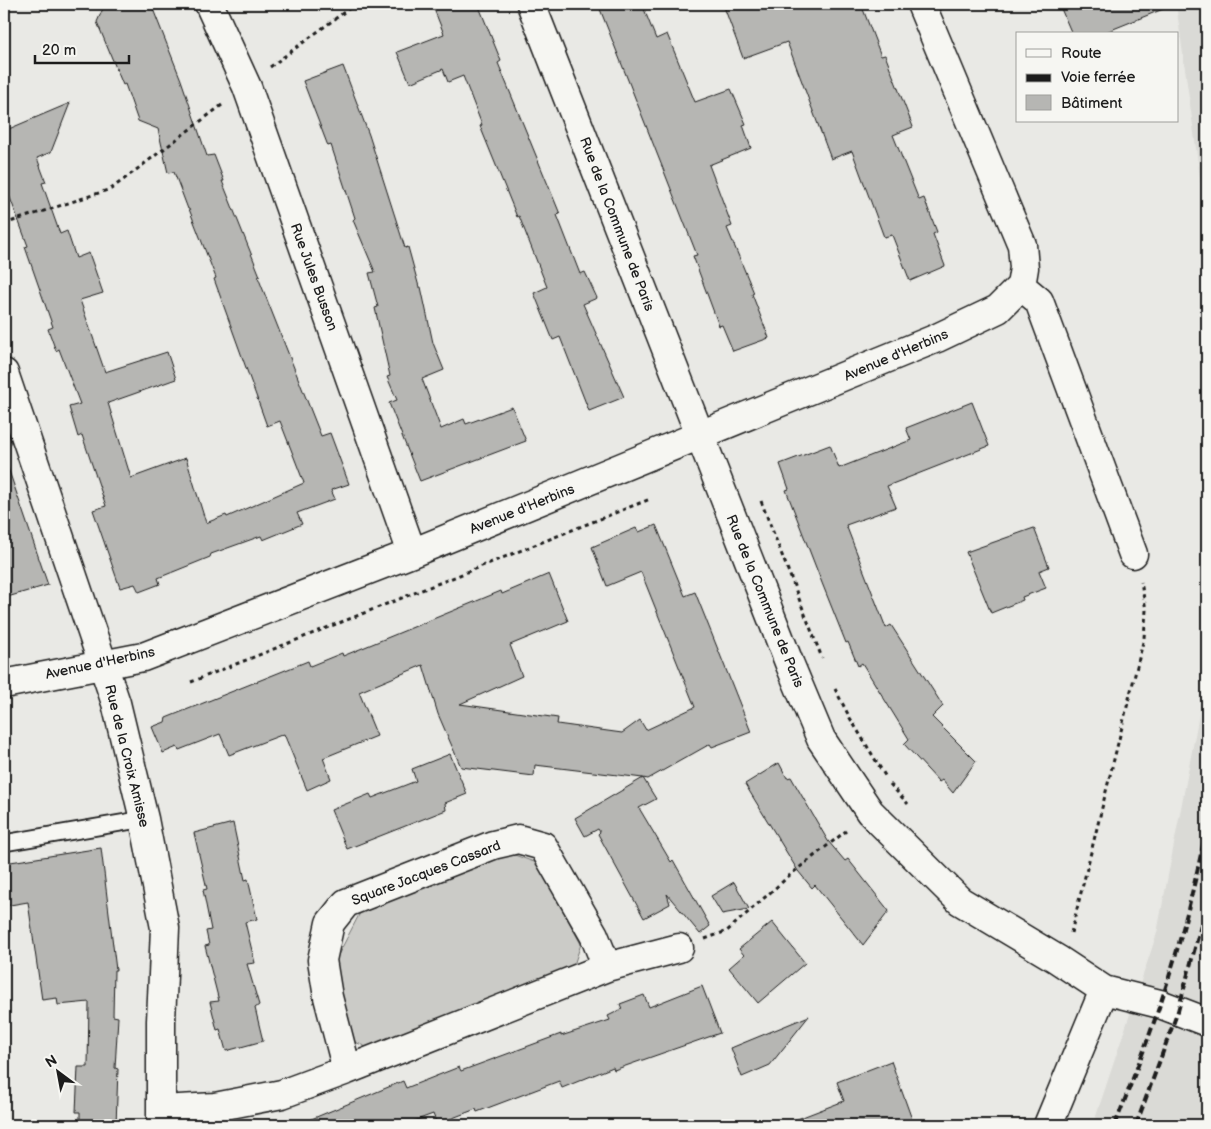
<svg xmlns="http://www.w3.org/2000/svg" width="1211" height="1129" font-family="'Balsamiq Sans',sans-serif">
	<rect width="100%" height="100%" fill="#e9e9e5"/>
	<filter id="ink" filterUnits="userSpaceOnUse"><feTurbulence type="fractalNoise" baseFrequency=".02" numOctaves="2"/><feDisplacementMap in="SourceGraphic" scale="10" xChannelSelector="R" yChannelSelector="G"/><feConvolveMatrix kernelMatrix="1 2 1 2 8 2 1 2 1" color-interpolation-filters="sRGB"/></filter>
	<g filter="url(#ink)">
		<path fill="#dadad6" d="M1176,4H1207V227Z
			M1207,673V1125H1093L1157,933Z"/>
		<path fill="#cbcbc7" stroke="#747472" d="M509,853L537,863L581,944L574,965L366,1047L351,1040L335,961L361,911Z"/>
		<path fill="#b6b6b3" stroke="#1c1c1c" d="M105,4H151L181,80L207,156L214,155L224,181H222L260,276L258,277L321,436L330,433L349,484L331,490L335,499L297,513L302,524L263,540L261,536L211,554L210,557L158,578L160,584L139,592L135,584L120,588L93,510L106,506L82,435L78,437L69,407L80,404L59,349L56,351L48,329L53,327L25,247L28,246L9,195L4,197V131L70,103L51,152L37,158L46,182L42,183L60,234L67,231L76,258L89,253L103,293L80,300L105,372L167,352L176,379L108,403L131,478L186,458L206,523L226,515L227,517L304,483L280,421L267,426L214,279L216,278L189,209H188L174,172L168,173L158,129L138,121L125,84L123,85L97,22Z
			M432,4H478L501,61L498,63L560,214L557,215L580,274L585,272L597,298L583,304L624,397L589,411L560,337L553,340L534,293L547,287L519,216L517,217L480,126L482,125L463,76L448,82L443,69L410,83L397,52L444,34Z
			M598,4H642L656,39L667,34L695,102L731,89L746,124L743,125L751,148L709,165L732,226L727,228L754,293L752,294L769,338L733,351L722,325L719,326L693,256L697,255Z
			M723,4H861L881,56L885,55L913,127L893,135L919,200L924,198L937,232L933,234L945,266L910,281L892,235L884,237L852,151L831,159L787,42L743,58Z
			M1059,4H1173V5L1101,34H1072Z
			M343,66L369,135L405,248L408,247L419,287H421L433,343L444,370L422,379L441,429L464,419L466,424L512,407L526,441L420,481L389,403L397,400L387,377L390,376L375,308L378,307L369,273L375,272L353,220L355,218L331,145L328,146L303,81Z
			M972,402L989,446L887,486L896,507L846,525L886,628L891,625L943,706L932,717L976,761L953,793L942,780L939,782L904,744L909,739L862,663L858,666L848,642L846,643L822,583L786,490L789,489L780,464L830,445L839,468L911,440L906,428Z
			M8,468L48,585L4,598V469Z
			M656,525L685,596L695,592L751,732L712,747L710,744L648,779L643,778L656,799L639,808L671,862L673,860L710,926L700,934L667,894L670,904L644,918L598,834L600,832L598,829L585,836L575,818L643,778L535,765L534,776L461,767L438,714L423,665L359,692L377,736L323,758L331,779L307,790L284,734L229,755L220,734L179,750L177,747L163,753L152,727L165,722L166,718L308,661L310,666L342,653L343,656L501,591L502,594L549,574L568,621L510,645L522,676L460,704L558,718L557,724L622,733L640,720L646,730L695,707L641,572L607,586L592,547L636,528L639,532Z
			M1034,528L1049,567L1039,571L1046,588L1022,597L1023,600L991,613L966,552Z
			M450,754L467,794L445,803L446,810L347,849L331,810L370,794L372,798L416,781L412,769Z
			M779,763L787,778L791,777L828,841L845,861L848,859L889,911L863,945L815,885L812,888L798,871L745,784Z
			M233,823L245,880L248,879L257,919L245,922L255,963L247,964L259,1005L255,1008L263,1041L226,1051L220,1029L217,1030L210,1002L219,1001L205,946L209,945L206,931L211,930L203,890L207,889L194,833Z
			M101,848L116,970H114L113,1016L118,1017L115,1068L118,1069L116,1125H80V1112H76L78,1067H88L89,1002L58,1005L57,998L42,1000L28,902L4,906V863Z
			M734,882L749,909L722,914L711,896Z
			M772,922L805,963L758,1003L729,968L744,955L739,949Z
			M702,986L720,1033L614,1070L613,1067L562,1088L559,1081L477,1112L476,1109L437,1124L433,1114L403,1125H297L403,1081L406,1088L459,1067L461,1071L561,1034V1036L610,1020L608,1016L622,1009L620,1004L644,995L649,1007Z
			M809,1016L770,1065L742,1077L731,1048Z
			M891,1061L914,1125H787V1123L844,1101L837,1082Z"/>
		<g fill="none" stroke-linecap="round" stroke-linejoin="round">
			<g stroke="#1c1c1c" stroke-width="19">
				<path id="lane" d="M4,843L144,819"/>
			</g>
			<g stroke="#1c1c1c" stroke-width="31">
				<path id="street" d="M209,4L247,87L412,553
					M531,4L790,665L821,739L870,812L960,901L1057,959L1104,990L1160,1004L1207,1022
					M921,4L1022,245L1024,268L1021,286L1039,301L1133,554
					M4,373L116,703L144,819L165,928L161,1021V1125
					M4,684L143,657L412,553L937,338L998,309L1021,286
					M347,1070L328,997L322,960L330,923L346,903L493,845L518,839L543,846L594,935L607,967
					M161,1110L215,1107L282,1094L347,1070L607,967L679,948
					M1048,1125L1104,990"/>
			</g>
			<path stroke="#1c1c1c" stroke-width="3" stroke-dasharray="4 4" stroke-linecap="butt" d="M270,67L355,4
				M4,224L111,189L222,105
				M761,501L822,658
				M191,682L650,499
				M835,689L850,718L887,779
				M890,784L908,804
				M1071,933L1144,638L1146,610L1141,582
				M705,939L727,931L790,875L846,831"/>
			<use href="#lane" stroke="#f6f6f2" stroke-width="15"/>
			<use href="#street" stroke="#f6f6f2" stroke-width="28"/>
			<path stroke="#1c1c1c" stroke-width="4" stroke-dasharray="8 4" stroke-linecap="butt" d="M1115,1125C1135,1073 1156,1021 1172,967C1186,921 1197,874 1207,826
				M1136,1125L1178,1011L1207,903"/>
		</g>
	</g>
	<g text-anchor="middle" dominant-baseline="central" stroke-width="4.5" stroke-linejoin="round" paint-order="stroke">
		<g font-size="14" fill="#1c1c1c" stroke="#f6f6f2">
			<text transform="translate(617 224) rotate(69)">Rue de la Commune de Paris</text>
			<text transform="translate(314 277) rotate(70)">Rue Jules Busson</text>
			<text transform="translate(896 355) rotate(-23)">Avenue d'Herbins</text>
			<text transform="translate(522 509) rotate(-22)">Avenue d'Herbins</text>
			<text transform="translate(765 601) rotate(68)">Rue de la Commune de Paris</text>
			<text transform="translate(100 663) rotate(-12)">Avenue d'Herbins</text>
			<text transform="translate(127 756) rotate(76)">Rue de la Croix Amisse</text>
			<text transform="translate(426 873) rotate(-21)">Square Jacques Cassard</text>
		</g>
	</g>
	<rect width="1211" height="1129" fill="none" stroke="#f6f6f2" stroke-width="20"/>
	<rect x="10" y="10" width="1191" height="1109" fill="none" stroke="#1c1c1c" stroke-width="2" filter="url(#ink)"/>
	<rect x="1016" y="32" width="162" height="90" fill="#f6f6f2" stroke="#9f9f9c"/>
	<rect x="1026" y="49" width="25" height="8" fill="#f6f6f2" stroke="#9f9f9c"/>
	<text x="1061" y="58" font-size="15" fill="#1c1c1c">Route</text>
	<rect x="1026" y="74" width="25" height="8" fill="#1c1c1c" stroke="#9f9f9c"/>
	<text x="1061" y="82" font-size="15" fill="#1c1c1c">Voie ferrée</text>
	<rect x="1026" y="95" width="25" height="15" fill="#b6b6b3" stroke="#9f9f9c"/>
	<text x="1061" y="108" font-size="15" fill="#1c1c1c">Bâtiment</text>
	<g transform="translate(58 1072) rotate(328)" stroke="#f6f6f2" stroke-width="4" paint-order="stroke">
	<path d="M0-4L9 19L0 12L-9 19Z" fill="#1c1c1c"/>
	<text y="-8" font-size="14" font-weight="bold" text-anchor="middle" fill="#1c1c1c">N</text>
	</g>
	<path d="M35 55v8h94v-8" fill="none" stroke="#1c1c1c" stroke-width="2.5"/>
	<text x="42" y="55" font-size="15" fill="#1c1c1c" stroke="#f6f6f2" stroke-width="4" paint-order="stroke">20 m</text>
</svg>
